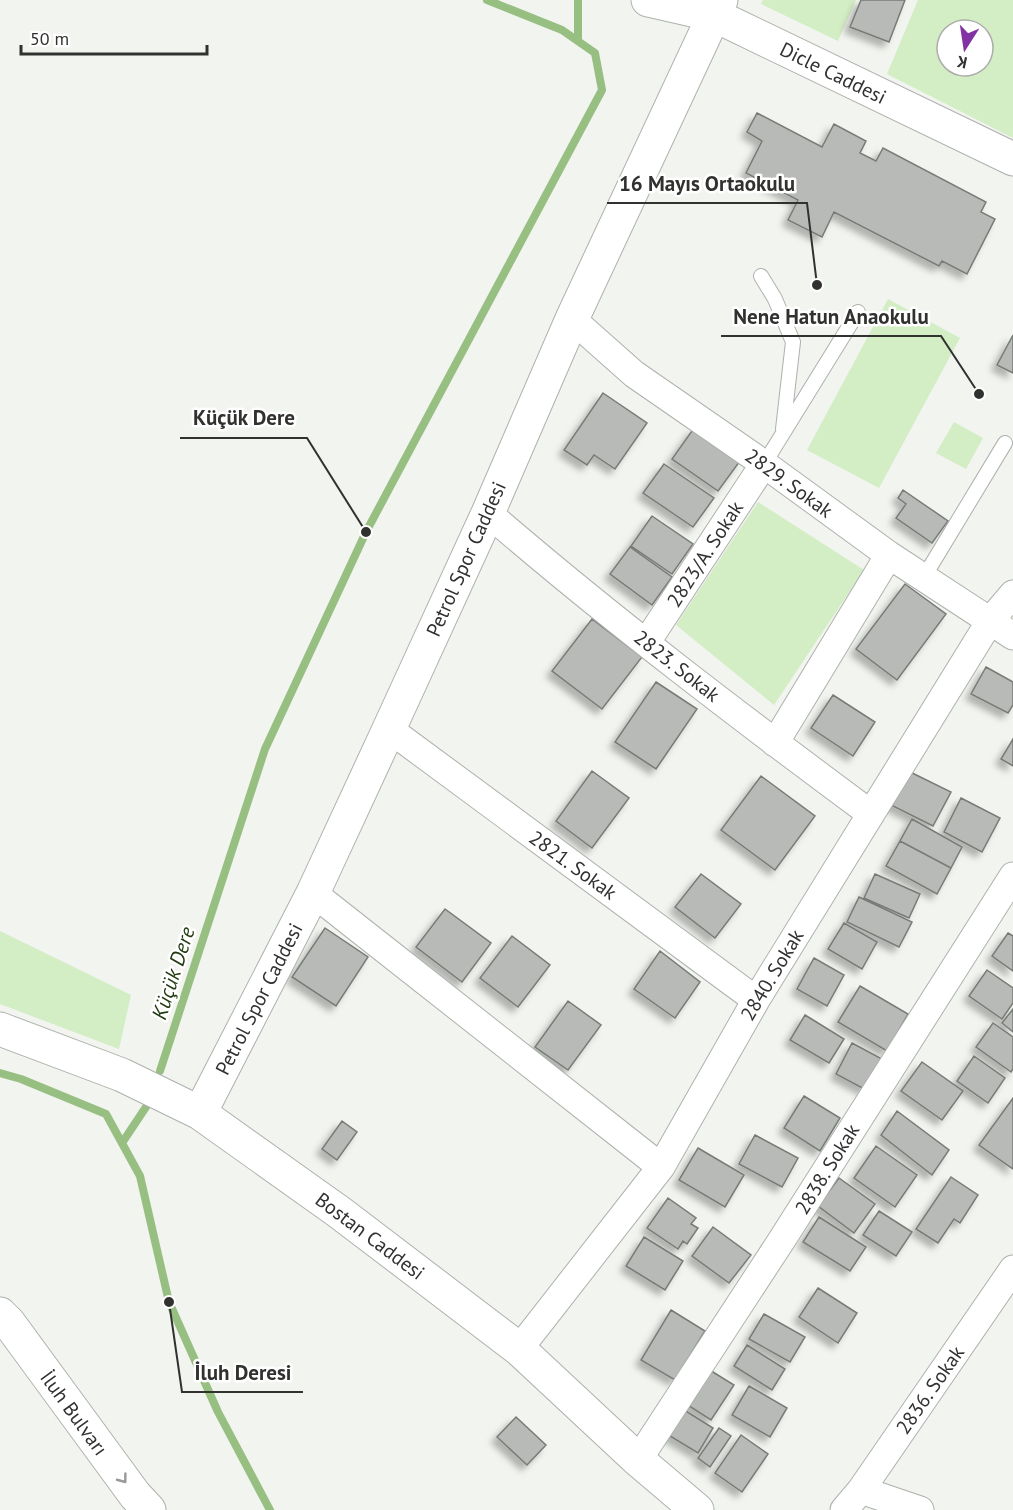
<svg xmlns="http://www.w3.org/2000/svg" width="1013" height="1510" font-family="'PT Sans',sans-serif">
	<defs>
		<filter id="shadow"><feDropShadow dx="-5.5" dy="5.5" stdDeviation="3" flood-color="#0004"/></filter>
	</defs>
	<rect width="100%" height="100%" fill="#f1f4ef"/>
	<path fill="#d3edc5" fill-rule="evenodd" d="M763,0H856L838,41L761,4Z
		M918,0H1013V138L887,74ZM947,30H983V66H947Z
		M888,299L960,338L879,488L807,450Z
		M954,422L983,438L966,469L936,453Z
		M758,502L864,570L774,705L676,625Z
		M0,931L131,995L119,1049L0,1004Z"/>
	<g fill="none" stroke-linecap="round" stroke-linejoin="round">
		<path stroke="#98bf82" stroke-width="8" d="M578,0V41
			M160,1071L265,749L366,532L602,90L595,53L562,30L487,0
			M0,1073L21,1079L106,1114L140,1176L169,1302L218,1412L270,1510
			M122,1143L146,1107"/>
	</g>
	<path fill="#b7bab6" stroke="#787b77" stroke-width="1.5" filter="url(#shadow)" d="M861,0H905L889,42L850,27Z
		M757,113L822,147L834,124L866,141L860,153L876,161L883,148L986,202L981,212L995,219L967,274L942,261L939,266L834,212L822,237L788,220L798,200L746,173L762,141L747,132Z
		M1013,335V373L997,365Z
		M603,393L647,423L615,469L594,455L587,465L564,450Z
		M694,428L740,461L718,491L672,459Z
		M664,464L714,498L693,527L643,493Z
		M903,490L948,521L932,543L896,518L906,504L898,498Z
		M652,516L693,544L672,574L631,546Z
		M630,547L672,577L652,605L610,574Z
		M905,584L946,614L897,680L856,649Z
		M592,619L642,657L602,709L552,671Z
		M986,667L1013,682V705L1008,713L971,694Z
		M656,682L697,709L656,769L615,742Z
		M833,695L875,722L853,756L811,728Z
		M1013,739V766L1001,759Z
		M904,769L951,792L933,826L887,803Z
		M592,771L629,798L592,848L556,821Z
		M761,776L815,816L775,870L721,830Z
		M961,798L1000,818L982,852L944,832Z
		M912,819L962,847L951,868L900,841Z
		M900,841L951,868L937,894L886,866Z
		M701,874L741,904L715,938L675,907Z
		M875,874L920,894L909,918L864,898Z
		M859,897L912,922L899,947L847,922Z
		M445,909L491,943L462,982L416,947Z
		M844,923L877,942L862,969L828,949Z
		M325,928L368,957L336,1006L292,977Z
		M1008,933L1013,936V971L992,956Z
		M512,936L550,965L518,1007L480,978Z
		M660,951L700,982L675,1018L634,989Z
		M814,958L844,975L827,1006L797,989Z
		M987,970L1013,988V1003L1002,1019L969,996Z
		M860,986L908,1014L887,1051L838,1022Z
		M568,1001L601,1025L568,1070L535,1047Z
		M1013,1009V1032L1002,1023Z
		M805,1015L844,1039L829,1063L790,1040Z
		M993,1023L1013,1037V1069L1011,1072L976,1047Z
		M852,1043L882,1059L866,1090L836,1074Z
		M974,1056L1005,1078L988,1103L957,1081Z
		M922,1062L963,1091L942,1120L901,1091Z
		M804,1096L840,1118L820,1151L784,1128Z
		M1013,1098V1169L979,1145Z
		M897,1111L949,1150L932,1175L881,1135Z
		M342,1121L357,1132L337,1160L322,1149Z
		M755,1135L798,1158L782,1187L739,1164Z
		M876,1146L917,1175L895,1207L854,1178Z
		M698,1148L744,1175L725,1207L679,1180Z
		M951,1177L978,1195L960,1223L954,1219L938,1243L916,1229Z
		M839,1178L875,1204L854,1233L818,1206Z
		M668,1198L696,1218L691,1224L698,1228L687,1244L683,1241L678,1249L647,1228Z
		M879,1211L912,1232L896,1256L863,1235Z
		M819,1217L866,1247L850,1271L803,1242Z
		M713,1227L751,1255L729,1283L692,1256Z
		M644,1237L683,1261L665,1290L626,1266Z
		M818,1288L857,1313L838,1343L799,1317Z
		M671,1310L705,1331L675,1380L641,1360Z
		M764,1314L805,1337L790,1362L749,1339Z
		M747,1345L785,1369L772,1390L734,1366Z
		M708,1369L734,1385L711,1420L686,1404Z
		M749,1386L787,1408L770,1437L732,1415Z
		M681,1408L713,1428L698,1453L665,1433Z
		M516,1417L546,1445L527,1465L497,1437Z
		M719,1428L731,1436L710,1467L698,1458Z
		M741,1435L768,1454L742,1492L715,1473Z"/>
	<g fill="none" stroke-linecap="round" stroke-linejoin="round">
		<g stroke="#aeb1ad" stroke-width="16">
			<path id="service" d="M761,276L775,299L793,342L783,429
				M764,464L858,312
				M924,577L1005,443"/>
		</g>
		<g stroke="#aeb1ad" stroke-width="29">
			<path id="minor" d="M572,319L634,374L764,464L889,555L1013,636
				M488,513C611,619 740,717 871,814
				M646,643L764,464
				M389,729L756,1000
				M775,743L889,555
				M313,893L661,1167
				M519,1349L661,1167L756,1000L990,621L1013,594
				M638,1460L783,1238L1013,876
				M861,1490L920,1510
				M844,1510L861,1490L1013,1269"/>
		</g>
		<g stroke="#aeb1ad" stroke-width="35">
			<path id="tertiary" d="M648,0L714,15L1013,159
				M0,1029L122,1075L200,1113L339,1212L519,1349L638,1460L697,1510
				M200,1113L313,893L389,729L488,513L572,319L721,0
				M0,1314L9,1323L135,1495L149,1510"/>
		</g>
		<use href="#service" stroke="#fff" stroke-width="14"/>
		<use href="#minor" stroke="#fff" stroke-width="27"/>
		<use href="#tertiary" stroke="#fff" stroke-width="33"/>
	</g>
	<defs><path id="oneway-chevron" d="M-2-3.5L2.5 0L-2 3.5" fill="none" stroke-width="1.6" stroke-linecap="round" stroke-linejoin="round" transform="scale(1.5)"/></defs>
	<use stroke="#989898" href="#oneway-chevron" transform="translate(123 1479) rotate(53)"/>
	<g text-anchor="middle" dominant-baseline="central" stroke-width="5" stroke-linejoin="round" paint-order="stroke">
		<g font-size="20" fill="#313230" stroke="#fff">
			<text transform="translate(833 73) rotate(26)">Dicle Caddesi</text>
			<text transform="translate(789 483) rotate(36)">2829. Sokak</text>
			<text transform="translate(705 554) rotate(-57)">2823/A. Sokak</text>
			<text transform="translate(466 559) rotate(-66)">Petrol Spor Caddesi</text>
			<text transform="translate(677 666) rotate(38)">2823. Sokak</text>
			<text transform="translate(573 865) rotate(36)">2821. Sokak</text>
			<text transform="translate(772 975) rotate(-59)">2840. Sokak</text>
			<text transform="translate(259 999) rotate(-63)">Petrol Spor Caddesi</text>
			<text transform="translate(827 1169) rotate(-58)">2838. Sokak</text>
			<text transform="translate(370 1236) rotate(37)">Bostan Caddesi</text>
			<text transform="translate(930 1390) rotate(-55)">2836. Sokak</text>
			<text transform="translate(74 1413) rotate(54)">İluh Bulvarı</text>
		</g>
		<g font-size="21" font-style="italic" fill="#233c11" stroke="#fff">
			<text transform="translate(173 973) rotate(-72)">Küçük Dere</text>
		</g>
	</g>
	<path fill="none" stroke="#313230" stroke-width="2" d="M817 285L807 203H607M979 394L941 336H721M366 532L307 438H180M169 1302L182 1392H303"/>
	<g fill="#313230" stroke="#fff" stroke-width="2">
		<circle cx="817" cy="285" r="6"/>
		<circle cx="979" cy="394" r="6"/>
		<circle cx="366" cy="532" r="6"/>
		<circle cx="169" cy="1302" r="6"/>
	</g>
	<g font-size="21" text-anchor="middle" font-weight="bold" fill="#313230" stroke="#fff" stroke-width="5" stroke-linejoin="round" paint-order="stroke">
		<text x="707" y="191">16 Mayıs Ortaokulu</text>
		<text x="831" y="324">Nene Hatun Anaokulu</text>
		<text x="244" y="425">Küçük Dere</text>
		<text x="243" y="1380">İluh Deresi</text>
	</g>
	<g transform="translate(965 48) rotate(192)"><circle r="28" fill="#ffffff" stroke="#adadac" stroke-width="1.5"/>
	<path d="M0-4.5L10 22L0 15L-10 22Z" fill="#8232a2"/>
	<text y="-9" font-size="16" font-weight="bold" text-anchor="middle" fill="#313230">K</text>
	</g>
	<path d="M21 45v9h186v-9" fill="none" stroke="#313230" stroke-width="3"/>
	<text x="30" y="45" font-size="18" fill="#313230" stroke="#ffffff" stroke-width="4.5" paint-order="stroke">50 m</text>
</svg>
